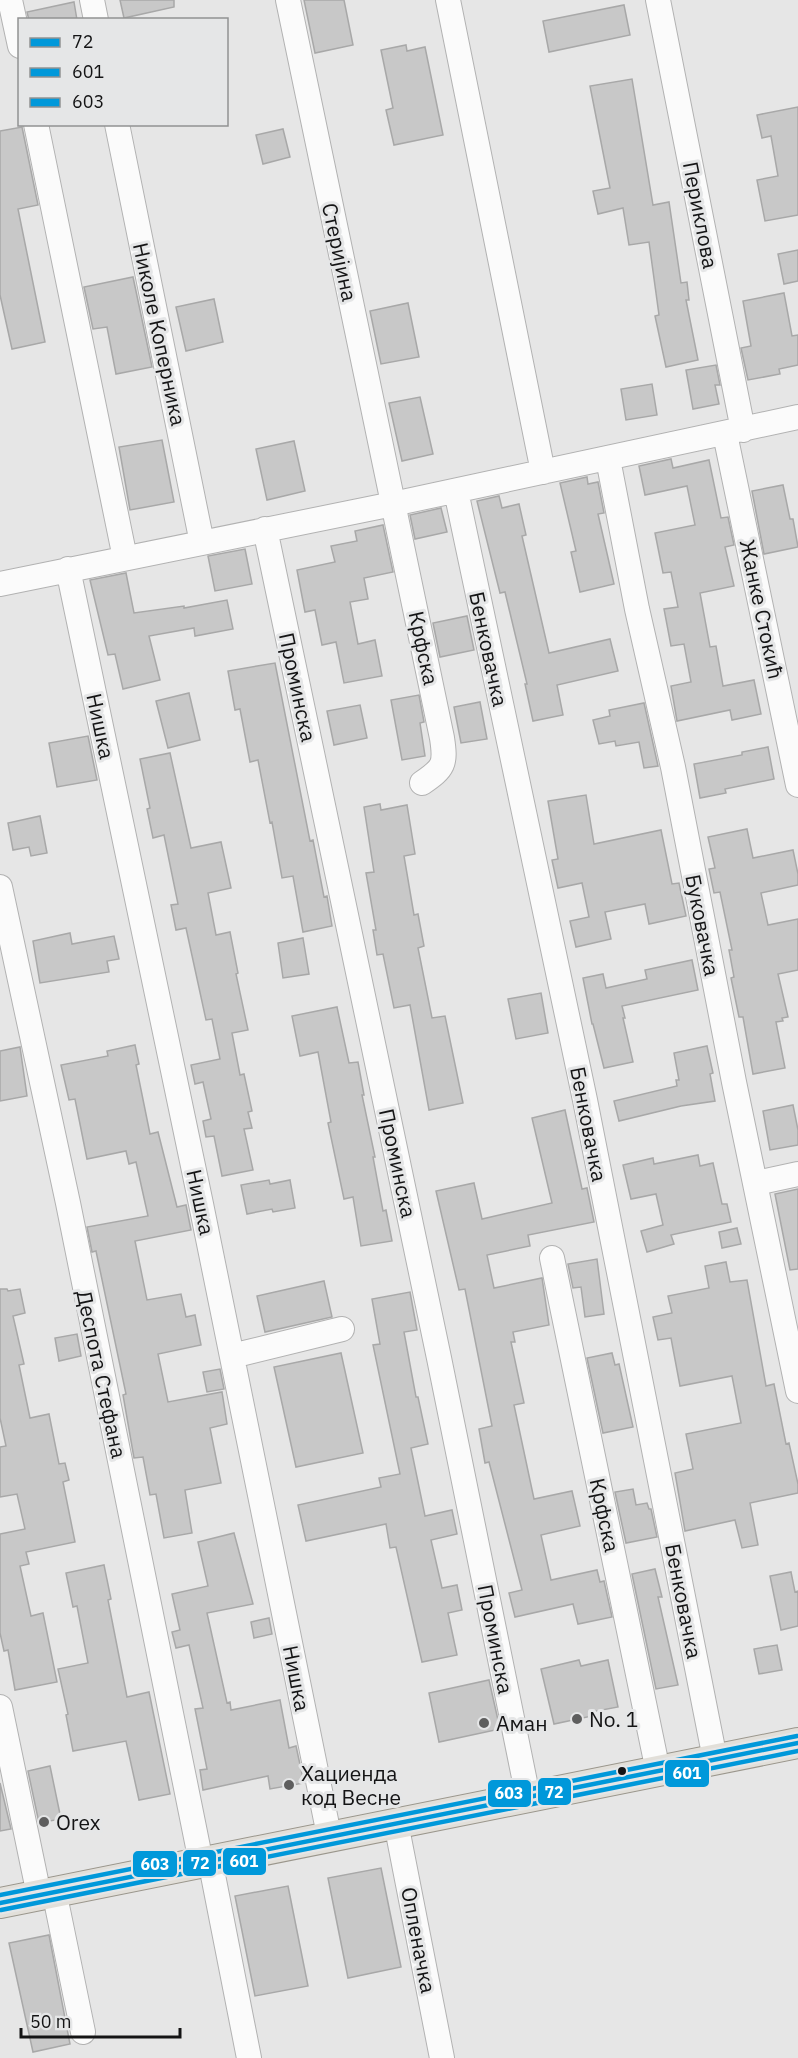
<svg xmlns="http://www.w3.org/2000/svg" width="798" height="2058" font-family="'IBM Plex Sans',sans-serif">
	<rect width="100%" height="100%" fill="#e6e6e6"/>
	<path fill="#c8c8c8" stroke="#a8a8a8" stroke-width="1.5" d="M120,0H174V7L124,18Z
		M304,0H344L353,45L315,53Z
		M74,2L77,20H29L27,12Z
		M624,5L630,35L549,52L543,21Z
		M406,45L407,51L425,47L443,135L394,145L386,110L393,108L381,50Z
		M632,79L653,205L669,202L681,283L687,282L689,300H686L698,360L666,367L655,316L659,315L649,242L629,245L623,208L598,214L593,191L610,188L590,86Z
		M798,107V215L765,221L757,180L778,176L771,136L762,138L757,115Z
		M22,127L38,205L18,209L45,342L12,349L0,295V131Z
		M283,129L290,157L263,164L256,135Z
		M798,250V281L784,284L778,254Z
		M133,277L152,367L116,374L107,327L93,329L84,287Z
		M784,293L792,336L798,335V365L779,369L780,374L748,380L741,348L751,346L743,301Z
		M214,299L223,342L186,351L176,307Z
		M408,303L419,357L381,364L370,311Z
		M716,365L720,385H715L719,404L693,409L686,370Z
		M652,384L657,415L626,420L621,389Z
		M420,397L433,454L402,461L389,403Z
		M162,440L174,502L130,510L119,447Z
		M294,441L305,491L267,500L256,449Z
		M671,459L673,468L709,460L721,518L728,517L734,545L725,547L734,586L700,593L710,647L716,646L723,686L754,680L761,714L732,720L730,710L677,721L671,686L691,682L684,644L671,646L664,609L678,607L671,572L663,573L655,533L695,525L687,486L645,495L639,466Z
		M587,477L588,484L598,482L604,513L598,514L614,584L580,592L571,552L576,551L560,483Z
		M783,485L790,519H793L798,547L764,554L752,491Z
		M499,496L502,508L519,504L526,535L522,536L549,653L610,639L618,671L557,685L563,715L533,721L525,684H527L505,592L500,593L477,501Z
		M441,508L447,532L415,539L410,515Z
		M383,525L393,572L364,578L368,599L350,602L358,644L375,640L382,676L344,683L336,642L322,645L315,610L305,612L297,570L335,562L331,546L357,541L355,531Z
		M245,549L252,584L215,591L208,556Z
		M126,573L134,613L184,606V608L227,600L233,629L195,636L194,628L149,636L160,680L123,689L115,654L108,655L90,580Z
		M467,616L474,650L440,657L433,623Z
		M275,663L310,841L313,840L324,897L327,896L332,926L303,932L293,876L282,878L272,822L270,823L258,760L250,762L240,709L235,710L228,671Z
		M189,693L200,740L168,748L156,701Z
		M419,695L424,722L420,723L425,756L402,760L391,700Z
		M480,702L487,739L461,743L454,707Z
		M644,703L658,766L644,768L639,742L616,746L615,741L599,744L593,720L610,716L609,710Z
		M360,705L367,738L334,745L327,711Z
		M88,736L97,780L57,787L49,743Z
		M768,747L774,779L725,789L726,793L700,798L694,764L742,755V752Z
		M170,753L191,848L221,842L231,888L208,893L216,935L230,932L238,973L236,974L248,1030L232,1033L240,1075L244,1074L252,1111L248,1112L252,1128L244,1129L253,1170L222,1176L214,1136L206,1137L203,1121L211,1119L203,1082L195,1084L191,1065L220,1059L212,1019L206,1020L186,928L176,930L171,905L178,904L164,835L153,838L147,809L150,808L140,759Z
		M586,795L594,844L661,830L672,884L679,883L686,916L649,924L645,904L605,912L611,939L576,947L570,921L589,917L582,883L558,888L552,860L558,859L548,801Z
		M380,804L381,810L407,805L415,854L404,856L414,915L418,914L424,946L418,948L432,1018L445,1016L463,1103L429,1110L410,1005L394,1008L383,954L377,955L373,930H376L366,873L374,872L364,807Z
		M40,816L47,853L31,856L29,847L13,850L8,823Z
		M747,829L753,858L793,850L798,874V885L761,893L768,925L798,919V970L778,974L788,1017L782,1018L783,1021L776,1022L785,1068L753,1074L743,1017H739L731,978L734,977L729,950H732L720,892L714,893L709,869L715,868L708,837Z
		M70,933L72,944L114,936L119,959L107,961L109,972L40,983L33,941Z
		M303,938L309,974L283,978L278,943Z
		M692,960L698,990L622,1006L625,1018H623L633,1062L604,1068L593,1024H592L583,978L603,974L606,988L647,979L645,970Z
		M541,993L548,1033L516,1039L508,999Z
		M337,1007L349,1063L358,1062L364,1095H362L375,1157H373L383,1211L386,1210L392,1241L361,1246L353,1197L344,1199L328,1123L331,1122L318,1052L300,1056L292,1016Z
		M135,1045L139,1064L136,1065L150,1134L158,1132L177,1207L186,1205L191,1230L135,1241L147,1300L181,1294L186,1317L195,1315L201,1345L158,1354L168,1402L222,1392L227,1424L210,1428L221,1483L185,1490L192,1533L164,1538L156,1494L150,1495L143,1457L134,1458L123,1395L126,1394L96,1251L92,1252L87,1227L148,1216L136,1162L129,1164L126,1151L87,1159L75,1099L69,1100L61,1065L108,1056L107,1051Z
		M707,1046L713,1073L710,1074L715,1101L681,1106L619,1121L614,1101L677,1086L676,1080H679L674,1053Z
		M20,1047L27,1096L0,1101V1051Z
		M793,1105L798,1130V1145L770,1150L763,1111Z
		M565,1110L582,1189L587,1188L594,1222L528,1235L530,1246L487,1255L494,1288L542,1278L549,1325L513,1332L515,1342H511L524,1403L514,1405L534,1499L572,1491L580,1526L541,1535L551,1580L597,1570L600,1582L604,1581L612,1617L578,1624L573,1604L515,1617L509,1593L522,1590L489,1462L485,1463L479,1429L492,1426L465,1289L459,1290L436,1191L474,1183L482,1219L552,1203L532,1118Z
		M698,1155L700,1166L713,1163L722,1204H727L731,1222L671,1235L674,1244L647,1252L641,1231L663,1225L656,1194L631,1199L623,1165L653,1158L654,1164Z
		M269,1180L270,1184L290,1180L295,1208L273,1212L272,1209L247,1214L241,1185Z
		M798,1189V1269L790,1270L775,1194Z
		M737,1228L741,1244L722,1248L719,1232Z
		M597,1259L604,1314L585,1317L581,1287L573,1288L568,1264Z
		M726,1262L730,1282L747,1280L766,1386L774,1384L786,1444L789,1443L798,1484V1493L750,1503L758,1545L742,1548L735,1520L685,1531L675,1473L693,1469L686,1434L741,1423L732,1376L680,1386L671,1338L658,1340L653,1317L672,1313L668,1296L709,1288L705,1266Z
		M324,1281L332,1317L265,1332L257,1296Z
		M0,1289H7L8,1291L20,1289L25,1313L13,1316L24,1364L19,1365L30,1418L49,1414L59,1464L65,1463L69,1480L63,1482L75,1542L26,1552L29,1564L20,1566L31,1616L43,1613L57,1682L15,1690L8,1650L4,1651L0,1633V1534L25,1529L17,1494L0,1497V1447L6,1446L0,1418Z
		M410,1292L417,1330L404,1332L416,1397H418L428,1444L411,1448L425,1516L452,1510L457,1534L431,1540L442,1588L457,1585L462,1610L448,1613L457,1655L422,1662L396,1547L390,1548L386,1524L306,1541L298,1505L381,1487L379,1478L400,1474L373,1345L380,1344L372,1299Z
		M77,1334L81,1356L59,1361L55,1338Z
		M341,1353L363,1453L296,1467L274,1367Z
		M612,1353L615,1365L619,1364L633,1427L603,1433L587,1358Z
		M220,1369L224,1389L207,1392L203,1372Z
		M633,1489L636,1505L647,1503L649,1509H651L657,1537L626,1543L615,1492Z
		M234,1533L253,1604L207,1613L227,1703L230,1702L231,1710L280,1700L289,1748L296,1746L304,1783L270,1789L268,1776L203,1790L200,1770L207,1769L195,1709L203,1708L189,1645L176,1648L172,1632L180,1630L172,1594L208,1586L198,1542Z
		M104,1565L111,1599L108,1600L127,1697L149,1692L170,1794L139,1800L126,1741L73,1751L66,1715L68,1714L58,1669L88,1663L77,1606L73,1607L66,1573Z
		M655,1569L662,1597H658L678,1685L656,1689L632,1574Z
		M791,1572L795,1592L798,1591V1626L781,1630L770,1576Z
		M269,1618L272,1634L254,1638L251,1622Z
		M777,1645L782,1670L759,1674L754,1649Z
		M579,1660L581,1666L608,1660L618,1707L591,1712L592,1716L554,1724L541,1669Z
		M489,1680L500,1729L439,1742L429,1693Z
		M50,1766L61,1819L39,1823L28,1771Z
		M0,1783L11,1829L0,1831Z
		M381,1868L401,1967L348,1978L328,1878Z
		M288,1886L308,1986L255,1996L235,1896Z
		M49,1935L70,2044L33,2052L9,1943Z"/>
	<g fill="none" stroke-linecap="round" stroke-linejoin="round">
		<g stroke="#b2b2b2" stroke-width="26">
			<path id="minor" d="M10,0L20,46
				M92,0L96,20
				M288,0L442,738C446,764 444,768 422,783
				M448,0L543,472
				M658,0L743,430
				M36,124L125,558
				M117,124L202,543
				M725,434L798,785
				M608,459L637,609L673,767L734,1082L798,1391
				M456,491L585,1100L715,1759
				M265,529L439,1358L528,1797
				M68,569L201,1204L329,1835
				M0,584L393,504L798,417
				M0,887L68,1203L201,1862
				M756,1183L798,1174
				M552,1258L658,1771
				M232,1356L342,1329
				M0,1707L39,1895
				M396,1823L442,2058
				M210,1860L249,2058
				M54,1891L83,2032"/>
		</g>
		<g stroke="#9a968c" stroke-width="32">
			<path id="major" d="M0,1903L798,1743"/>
		</g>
		<use href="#minor" stroke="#fbfbfb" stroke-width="24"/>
		<use href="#major" stroke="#e2dfd9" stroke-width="30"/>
		<g stroke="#e5e6e7" stroke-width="9">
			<path id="bus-1" d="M0,1903L798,1743"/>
		</g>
		<g stroke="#e5e6e7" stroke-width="9">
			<path id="bus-2" d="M1,1910L798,1751"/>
		</g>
		<g stroke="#e5e6e7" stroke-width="9">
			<path id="bus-3" d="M0,1895L797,1736"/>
		</g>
		<use href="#bus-1" stroke="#0098da" stroke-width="4.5"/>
		<use href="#bus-2" stroke="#0098da" stroke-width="4.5"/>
		<use href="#bus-3" stroke="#0098da" stroke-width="4.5"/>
	</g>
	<g fill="#5e5e5e" stroke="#e5e6e7" stroke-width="2">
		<circle cx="577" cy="1719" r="6"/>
		<circle cx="484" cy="1723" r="6"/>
		<circle cx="289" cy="1785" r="6"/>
		<circle cx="44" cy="1822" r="6"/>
	</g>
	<circle fill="#141415" stroke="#e5e6e7" stroke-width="2" cx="622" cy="1771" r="5"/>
	<g text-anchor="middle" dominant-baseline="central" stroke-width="6" stroke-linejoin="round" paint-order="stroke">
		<g font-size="21" fill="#141415" stroke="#e5e6e7">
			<text transform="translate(701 215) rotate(79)">Периклова</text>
			<text transform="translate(340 252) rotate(78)">Стеријина</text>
			<text transform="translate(160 334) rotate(78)">Николе Коперника</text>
			<text transform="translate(762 609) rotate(78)">Жанке Стокић</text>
			<text transform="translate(424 648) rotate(78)">Крфска</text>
			<text transform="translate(489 649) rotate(78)">Бенковачка</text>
			<text transform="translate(298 687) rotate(78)">Проминска</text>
			<text transform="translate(101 726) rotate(78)">Нишка</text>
			<text transform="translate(703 925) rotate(79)">Буковачка</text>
			<text transform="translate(589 1124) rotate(79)">Бенковачка</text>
			<text transform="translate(398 1163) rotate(78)">Проминска</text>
			<text transform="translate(201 1202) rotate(78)">Нишка</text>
			<text transform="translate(102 1374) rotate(78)">Деспота Стефана</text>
			<text transform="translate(605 1515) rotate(78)">Крфска</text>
			<text transform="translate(684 1601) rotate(79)">Бенковачка</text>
			<text transform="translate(496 1639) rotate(79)">Проминска</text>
			<text transform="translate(297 1678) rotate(79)">Нишка</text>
			<text transform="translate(419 1940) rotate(79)">Опленачка</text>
		</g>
		<g font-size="21" fill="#141415" stroke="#e5e6e7" text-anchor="start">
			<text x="589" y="1719">No. 1</text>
			<text x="496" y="1723">Аман</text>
			<text x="301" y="1773">Хациенда<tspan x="301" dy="24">код Весне</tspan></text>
			<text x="56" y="1822">Orex</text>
		</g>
	</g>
	<g stroke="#e5e6e7" stroke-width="2">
		<rect x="664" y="1759" width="46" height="29" rx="6" fill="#0098da"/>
		<rect x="537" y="1777" width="35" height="29" rx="6" fill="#0098da"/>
		<rect x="487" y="1779" width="45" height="29" rx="6" fill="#0098da"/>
		<rect x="222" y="1847" width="45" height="29" rx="6" fill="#0098da"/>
		<rect x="182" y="1849" width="35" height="28" rx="6" fill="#0098da"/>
		<rect x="132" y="1850" width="46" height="28" rx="6" fill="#0098da"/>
	</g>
	<g font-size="16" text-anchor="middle" font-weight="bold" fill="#fff">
		<text x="687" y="1779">601</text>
		<text x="554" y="1798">72</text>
		<text x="509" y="1799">603</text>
		<text x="244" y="1867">601</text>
		<text x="200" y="1869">72</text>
		<text x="155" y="1870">603</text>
	</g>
	<rect x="18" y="18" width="210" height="108" fill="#e5e6e7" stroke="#919293" stroke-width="1.5"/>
	<rect x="30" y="38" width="30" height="9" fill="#0098da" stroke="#919293" stroke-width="1.5"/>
	<text x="72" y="48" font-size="18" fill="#141415">72</text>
	<rect x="30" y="68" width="30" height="9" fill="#0098da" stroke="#919293" stroke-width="1.5"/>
	<text x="72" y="78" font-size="18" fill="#141415">601</text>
	<rect x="30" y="98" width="30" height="9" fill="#0098da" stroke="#919293" stroke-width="1.5"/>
	<text x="72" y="108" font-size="18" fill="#141415">603</text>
	<path d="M21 2028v9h159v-9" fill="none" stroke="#141415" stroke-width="3"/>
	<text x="30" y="2028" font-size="18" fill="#141415" stroke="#e5e6e7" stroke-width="4.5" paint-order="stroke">50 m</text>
</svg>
